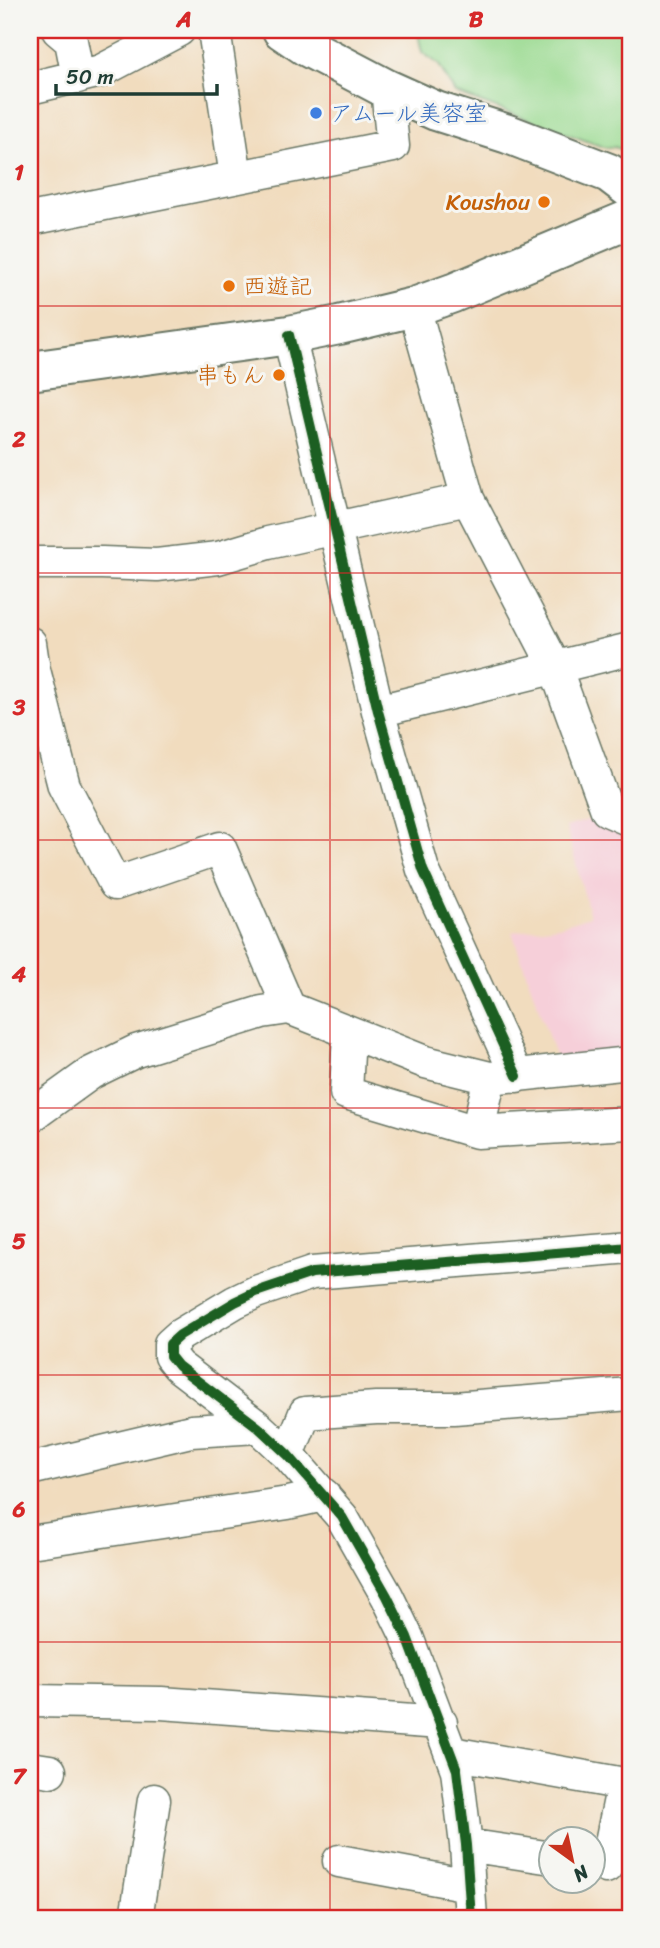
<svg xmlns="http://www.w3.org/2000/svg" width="660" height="1948" font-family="Sriracha,'Klee One',sans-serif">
	<rect width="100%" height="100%" fill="#f6f6f2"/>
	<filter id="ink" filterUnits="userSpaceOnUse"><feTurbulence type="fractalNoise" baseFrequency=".0143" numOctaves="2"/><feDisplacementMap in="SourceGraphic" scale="14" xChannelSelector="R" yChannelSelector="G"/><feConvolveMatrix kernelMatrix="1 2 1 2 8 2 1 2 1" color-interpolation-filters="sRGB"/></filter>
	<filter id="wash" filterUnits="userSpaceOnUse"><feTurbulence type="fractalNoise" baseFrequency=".00686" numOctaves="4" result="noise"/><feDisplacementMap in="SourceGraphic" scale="28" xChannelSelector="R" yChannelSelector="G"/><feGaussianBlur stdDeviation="1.57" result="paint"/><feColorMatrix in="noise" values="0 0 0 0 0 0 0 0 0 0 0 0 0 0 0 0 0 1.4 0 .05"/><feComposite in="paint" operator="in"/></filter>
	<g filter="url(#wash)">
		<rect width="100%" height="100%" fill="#f1dcbe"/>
		<path fill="#f6cfd9" d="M604,815L630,824V1053L558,1064L512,932L559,926L590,916L566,827Z"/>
		<path fill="#9ada90" stroke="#5c8c62" stroke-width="2" d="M417,30H630V153L615,147L606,148L455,93L439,65L422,52Z"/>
	</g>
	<g filter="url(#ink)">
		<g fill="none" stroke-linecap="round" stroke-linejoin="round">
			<g stroke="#687564" stroke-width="35">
				<path id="minor" d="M58,30L71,41L78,77
					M214,30L236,177
					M30,88L101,71L179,30
					M30,219L393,146L387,89
					M414,307L468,499L555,667L607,810L630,820
					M289,335L378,711L423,870L517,1076
					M30,563H102L157,565L218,558L268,543L468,499
					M30,643L34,670L64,786L115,884L220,848L289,1008
					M378,711L630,649
					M349,1033L346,1093L477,1132L630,1123
					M30,1117L91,1073L136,1051L262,1012L289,1008L425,1062L490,1078L630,1063
					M477,1132L490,1078
					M288,1455L305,1413L376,1408H454L630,1394
					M30,1469L191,1431L258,1427
					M30,1542L288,1503L324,1495
					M30,1701L161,1703L441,1723
					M452,1753L630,1785
					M30,1768L50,1771
					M466,1845L552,1858
					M339,1861L469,1885
					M606,1867L623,1784
					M136,1918L154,1800
					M471,1918L466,1845L457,1770L407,1637L387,1596L342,1517L288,1455L258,1427L178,1366L170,1356V1344L180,1335L235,1302L256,1292L312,1273L630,1247"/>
			</g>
			<g stroke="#687564" stroke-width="42">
				<path id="major" d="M282,30L307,47L387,89L436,111L508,134L609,173L630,189"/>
			</g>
			<g stroke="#687564" stroke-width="42">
				<path id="highway" d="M30,371L289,335L339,325L414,307L453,293L630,219"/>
			</g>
			<use href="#minor" stroke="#fff" stroke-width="32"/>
			<use href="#major" stroke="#fff" stroke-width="38"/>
			<use href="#highway" stroke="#fff" stroke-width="38"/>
			<g stroke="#f6f6f2" stroke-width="15">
				<path id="cycleway" d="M289,335L378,711L423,870L517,1076
					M471,1918L466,1845L457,1770L407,1637L387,1596L342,1517L288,1455L258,1427L178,1366L170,1356V1344L180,1335L235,1302L256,1292L312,1273L630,1247"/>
			</g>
			<use href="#cycleway" stroke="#1b5e20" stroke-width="10"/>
		</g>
	</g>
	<path fill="none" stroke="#d62828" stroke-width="2" stroke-opacity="0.55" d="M330,30V1918M30,306H630M30,573H630M30,840H630M30,1108H630M30,1375H630M30,1642H630"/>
	<circle fill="#3f7fe0" stroke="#f6f6f2" stroke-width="2.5" cx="316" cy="113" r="7"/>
	<g fill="#e8710a" stroke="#f6f6f2" stroke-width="2.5">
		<circle cx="544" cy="202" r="7"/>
		<circle cx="229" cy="286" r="7"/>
		<circle cx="279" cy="375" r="7"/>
	</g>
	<g text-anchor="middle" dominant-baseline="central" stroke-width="6" stroke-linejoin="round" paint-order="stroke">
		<g font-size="23" fill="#366cbe" stroke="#f6f6f2" text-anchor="start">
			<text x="330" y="113">アムール美容室</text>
		</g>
		<g font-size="23" fill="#c56008" stroke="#f6f6f2" text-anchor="end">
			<text x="530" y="202">Koushou</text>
			<text x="243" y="286" text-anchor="start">西遊記</text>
			<text x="265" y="375">串もん</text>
		</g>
	</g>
	<rect width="660" height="1948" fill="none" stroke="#f6f6f2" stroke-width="77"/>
	<g transform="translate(572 1860) rotate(147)"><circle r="33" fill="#f6f6f2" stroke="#a0aca6" stroke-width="2"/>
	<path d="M0-5L12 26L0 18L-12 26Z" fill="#c8321e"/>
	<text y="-10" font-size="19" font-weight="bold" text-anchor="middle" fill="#1f3d34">N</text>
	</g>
	<path d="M56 84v10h161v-10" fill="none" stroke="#1f3d34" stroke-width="3.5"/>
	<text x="66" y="84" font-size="21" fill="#1f3d34" stroke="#f6f6f2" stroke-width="5" paint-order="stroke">50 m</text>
	<rect x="38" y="38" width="584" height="1872" fill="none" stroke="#d62828" stroke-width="2.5"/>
	<g font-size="23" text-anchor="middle" font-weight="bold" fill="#d62828">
		<text x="184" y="27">A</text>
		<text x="476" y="27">B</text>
		<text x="19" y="180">1</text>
		<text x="19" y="447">2</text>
		<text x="19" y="715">3</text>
		<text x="19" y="982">4</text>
		<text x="19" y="1249">5</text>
		<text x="19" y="1517">6</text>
		<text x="19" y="1784">7</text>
	</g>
</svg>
